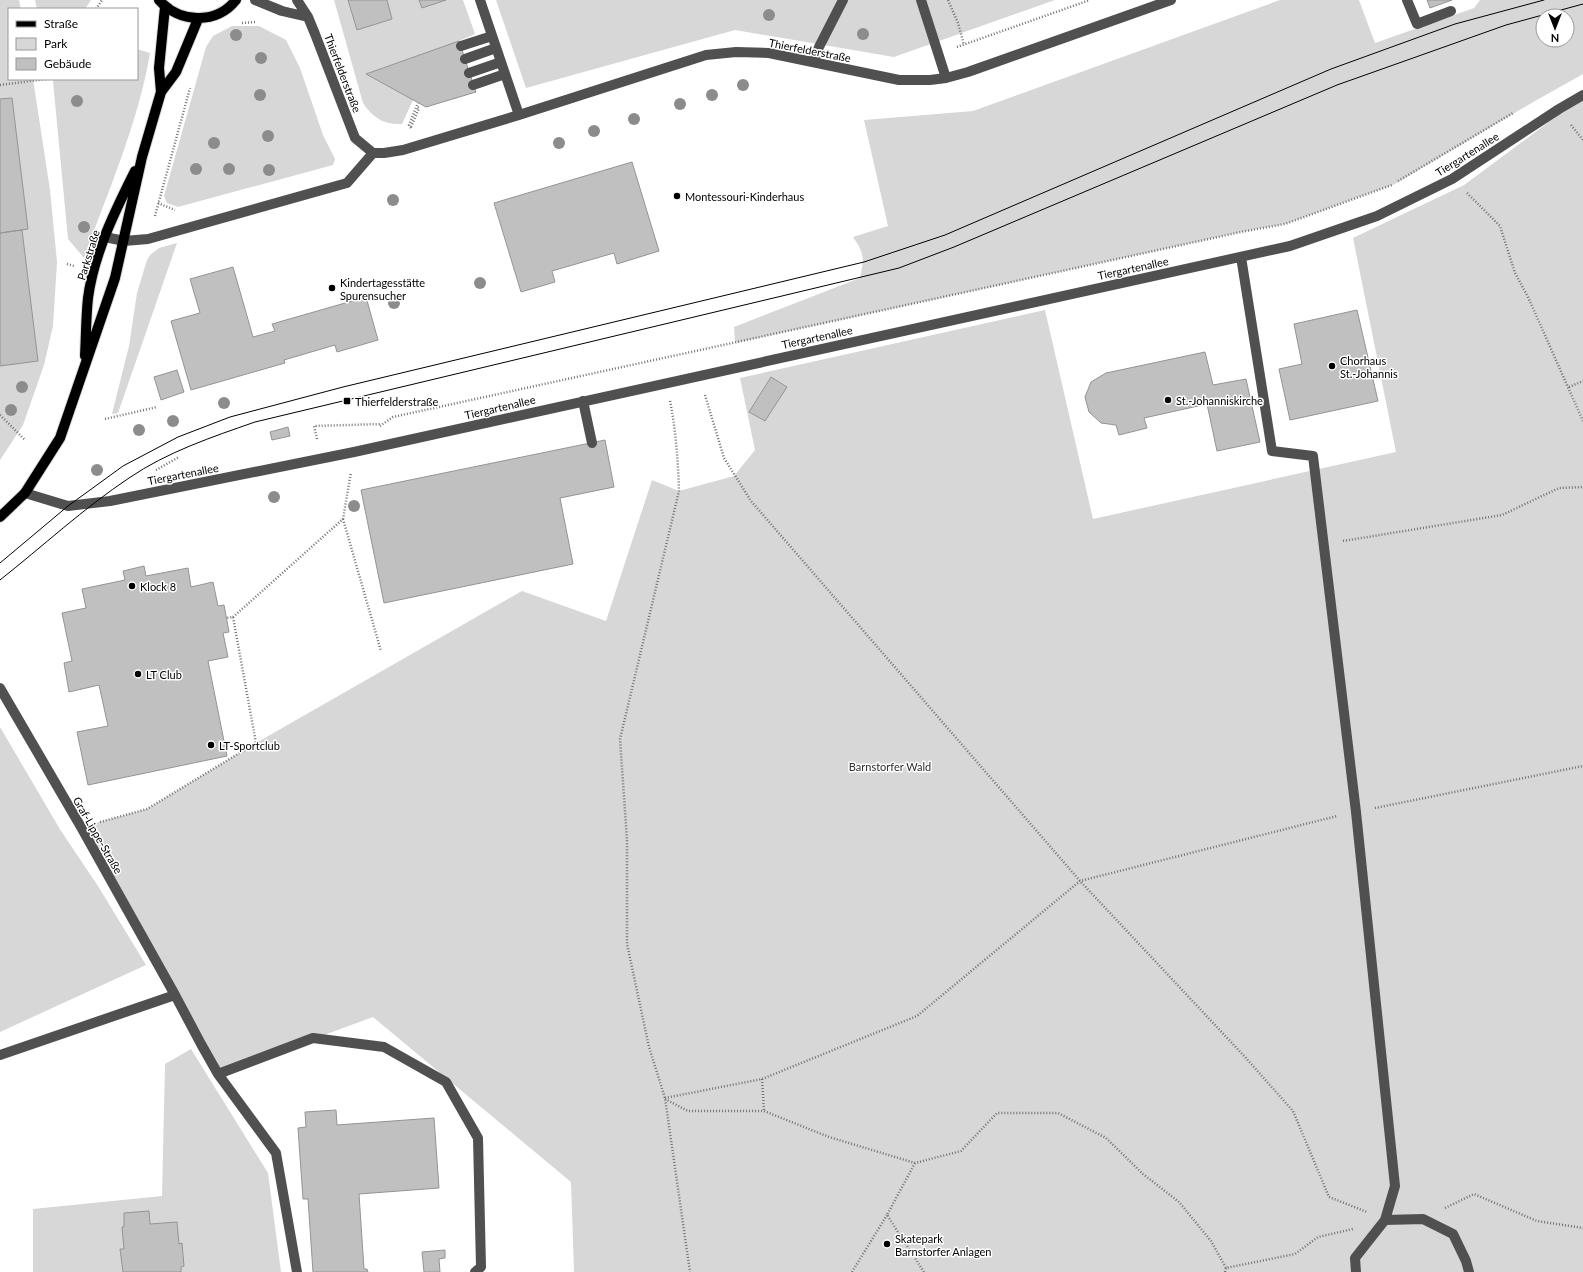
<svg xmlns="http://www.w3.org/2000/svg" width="1583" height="1272" font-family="Lato,sans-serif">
	<rect width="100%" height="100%" fill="#fff"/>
	<path fill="#d7d7d7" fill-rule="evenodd" d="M0,0H19L21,9H9V79H33L50,190L57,262L53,326L44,365L23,425L0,460Z
		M35,0H91L85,9H37Z
		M334,0H463L475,34L459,41L366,74L413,100L402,124C384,125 373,118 363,103Z
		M496,0H1055L894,57L735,30L526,88Z
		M1280,0H1359L1375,43L1474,8L1480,0H1583V74L1528,105L1395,184L1285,224L1241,232L735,343L734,327L860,278C864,259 865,254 853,237L888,226L864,120L973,111ZM1543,16H1567V40H1543Z
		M232,26H259L286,40L300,68L323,135L335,159L333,165L178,207L167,203L164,196L206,47L213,36Z
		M137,49L150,53C138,124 108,191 84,258L68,239L53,81L55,79H137Z
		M1583,100V1272H574L571,1182L373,1017L218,1074L81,827L147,809L256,743L522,591L606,621L652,480L679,491L734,476L755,450L740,378L1045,310L1093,519L1396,452L1353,238L1464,185L1561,113Z
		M177,243L118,413L112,414L129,346L137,293L147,260L151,254L159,248Z
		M0,727L61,831L98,886L146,965L0,1032Z
		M191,1049L268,1173L281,1272H33V1209L162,1196L165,1064Z"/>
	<path fill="#c0c0c0" stroke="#949494" d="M348,0H387L392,19L357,30Z
		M419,0H446L422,8Z
		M1427,0H1452L1430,8Z
		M459,41L476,92L426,107L366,74Z
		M12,98L28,229L0,233V99Z
		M632,162L659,251L617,264L614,253L552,271L555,282L521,292L494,203Z
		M22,230L38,361L0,366V233Z
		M233,267L253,337L275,331L272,324L366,297L378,340L337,352L335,345L284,360L285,363L191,390L171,321L200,313L190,279Z
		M1357,310L1378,401L1290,420L1279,369L1302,364L1294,324Z
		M1205,352L1213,385L1246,379L1260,442L1217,451L1207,404L1144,418L1147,428L1119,435L1116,425L1101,423L1089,412L1085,397L1091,382L1106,373Z
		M177,370L184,392L161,400L154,377Z
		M771,377L787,387L765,421L749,412Z
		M288,427L290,436L272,440L270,432Z
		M605,440L614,487L560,498L573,564L384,603L361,490Z
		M144,566L146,576L188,568L191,587L213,582L218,606L224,605L229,632L223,633L228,657L208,661L227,756L88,785L77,732L108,726L99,685L69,692L64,663L72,661L62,613L86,608L82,589L125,580L123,571Z
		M336,1110L337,1125L434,1118L439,1188L359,1194L364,1269H367L368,1272H313L308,1199H303L298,1128L306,1127L305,1112Z
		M149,1211L150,1224L177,1222L179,1244L182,1243L184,1266L181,1267V1272H123L120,1249H124L122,1227H124V1213Z
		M445,1250V1258L439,1259L440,1272H424L422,1252Z"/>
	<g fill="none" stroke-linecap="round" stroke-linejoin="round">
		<g stroke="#dbdbdb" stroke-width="12">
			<path id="major" d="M159,0C179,23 216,25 236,0
				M161,92L176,72L198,19
				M85,356C86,337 86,317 88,298C94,253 115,211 135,171
				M0,517L25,493L60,438L115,278L142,157L161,92L159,68L165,7"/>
		</g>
		<path stroke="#727272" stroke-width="2.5" stroke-dasharray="1 2" stroke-linecap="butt" d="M948,0L958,23L964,45
			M96,9L102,0
			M242,23L255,22
			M957,47L1090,0
			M0,85L46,79
			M1571,125L1583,140
			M411,127L419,108L417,107
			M411,128L409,125L418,103
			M1398,181L1513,113
			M1467,193L1500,226L1515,273L1528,297L1583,421
			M158,203L175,210
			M155,216L190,88
			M67,264L74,266
			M1569,387L1583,381
			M705,395L724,458L751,501L1080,881L1245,1057L1293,1111L1329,1197L1367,1212
			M670,401C676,431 678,461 679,491L620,739L627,840V944L649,1047L665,1098L690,1272
			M0,415L25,440
			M105,419L157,407
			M380,426L393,417L1241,232L1285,224L1392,185
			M317,439L314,426L381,424
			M156,470L179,457
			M343,519L381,651
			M1343,541L1502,515L1559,488L1583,487
			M233,617L343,519L351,472
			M1375,808L1583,766
			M100,822L147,809L256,743L233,617L226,618
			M762,1079L764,1111
			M665,1098L762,1079L917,1016L1080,881L1337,816
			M665,1099L688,1111H764L829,1137L915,1163L961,1151L997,1113H1058L1106,1138L1143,1174L1179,1202L1211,1241L1226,1268L1295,1254L1318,1237L1353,1229
			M915,1163L887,1215L924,1272
			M1445,1208L1474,1194L1537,1221L1583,1228
			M852,1272L887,1215
			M1225,1272L1226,1268"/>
		<path stroke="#505050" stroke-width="10" d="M255,0L282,11L308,17
			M297,0L308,17L315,34L355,138L373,153H384L403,150L519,115L706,55L736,52L769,53L899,80H930L946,78L968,72L1171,0
			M480,0L519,115
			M921,0L946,78
			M1407,0L1417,24L1451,11
			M461,46L492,36
			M465,59L496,48
			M814,62L819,47L843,0
			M469,73L501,62
			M473,85L505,74
			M105,237L124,241L148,239L347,183L373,153
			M1241,257L1272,451L1313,456L1356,812L1395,1186L1385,1220L1355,1258L1356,1272
			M583,401L592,443
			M25,493L68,506L110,501L354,452L1290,246L1377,216L1452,179L1559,109L1583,95
			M0,688L81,827L175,995L201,1044L218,1074L276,1153L297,1272
			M0,1055L175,995
			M218,1074L313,1038L384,1047L446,1082L478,1138L481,1267L475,1272
			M1385,1220L1423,1219L1453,1234L1466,1261L1469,1272"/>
		<use href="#major" stroke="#000" stroke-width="10"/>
		<path stroke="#000" stroke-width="1" d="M0,563L68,506L123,466L178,437L230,417L343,387L864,262L945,235L1331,69L1455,24L1544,0
			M0,580C43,546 84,508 129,478C167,452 212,437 255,422L899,268L954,247L1337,85L1506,25L1583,4"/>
	</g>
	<g fill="#8c8c8c">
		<circle cx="769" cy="15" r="6"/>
		<circle cx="863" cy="34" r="6"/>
		<circle cx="236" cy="35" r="6"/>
		<circle cx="261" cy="58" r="6"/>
		<circle cx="743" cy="85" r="6"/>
		<circle cx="260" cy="95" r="6"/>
		<circle cx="712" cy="95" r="6"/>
		<circle cx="77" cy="101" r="6"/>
		<circle cx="680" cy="104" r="6"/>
		<circle cx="634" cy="119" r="6"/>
		<circle cx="594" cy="131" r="6"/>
		<circle cx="268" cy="136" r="6"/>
		<circle cx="214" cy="143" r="6"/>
		<circle cx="559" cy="143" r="6"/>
		<circle cx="196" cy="169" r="6"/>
		<circle cx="229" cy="169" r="6"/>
		<circle cx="269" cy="170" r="6"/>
		<circle cx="393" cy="200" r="6"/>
		<circle cx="84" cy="227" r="6"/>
		<circle cx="480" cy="283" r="6"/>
		<circle cx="394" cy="303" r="6"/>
		<circle cx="22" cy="387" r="6"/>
		<circle cx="224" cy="403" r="6"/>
		<circle cx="11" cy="410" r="6"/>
		<circle cx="173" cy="421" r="6"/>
		<circle cx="139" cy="430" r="6"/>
		<circle cx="97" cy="470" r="6"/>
		<circle cx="274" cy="497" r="6"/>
		<circle cx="354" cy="506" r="6"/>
	</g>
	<g fill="#000" stroke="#fff" stroke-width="1.5">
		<circle cx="677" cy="196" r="4"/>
		<circle cx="332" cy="288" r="4"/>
		<circle cx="1332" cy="366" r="4"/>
		<circle cx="1168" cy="400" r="4"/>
		<rect x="343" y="397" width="8" height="8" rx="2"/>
		<circle cx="132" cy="586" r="4"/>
		<circle cx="138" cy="674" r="4"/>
		<circle cx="211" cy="745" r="4"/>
		<circle cx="887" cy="1244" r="4"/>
	</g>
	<g text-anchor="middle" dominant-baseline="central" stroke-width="3" stroke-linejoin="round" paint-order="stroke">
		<g font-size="11" fill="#000" stroke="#fff">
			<text transform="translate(810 50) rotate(11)">Thierfelderstraße</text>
			<text transform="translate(343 73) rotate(69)">Thierfelderstraße</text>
			<text transform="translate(1467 154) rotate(-32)">Tiergartenallee</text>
			<text transform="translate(88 255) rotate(-73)">Parkstraße</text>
			<text transform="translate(1133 268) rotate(-12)">Tiergartenallee</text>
			<text transform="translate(817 337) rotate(-12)">Tiergartenallee</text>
			<text transform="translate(500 407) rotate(-13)">Tiergartenallee</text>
			<text transform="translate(183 474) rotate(-11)">Tiergartenallee</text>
			<text transform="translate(98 835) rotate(60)">Graf-Lippe-Straße</text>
		</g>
		<g font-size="11" fill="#000" stroke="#fff" text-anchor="start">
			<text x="685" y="196">Montessouri-Kinderhaus</text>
			<text x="340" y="282">Kindertagesstätte<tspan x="340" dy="13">Spurensucher</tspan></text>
			<text x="1340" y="360">Chorhaus<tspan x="1340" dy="13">St.-Johannis</tspan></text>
			<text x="1176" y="400">St.-Johanniskirche</text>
			<text x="355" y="401">Thierfelderstraße</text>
			<text x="140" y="586">Klock 8</text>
			<text x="146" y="674">LT Club</text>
			<text x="219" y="745">LT-Sportclub</text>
			<text x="895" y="1238">Skatepark<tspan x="895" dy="13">Barnstorfer Anlagen</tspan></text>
		</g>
		<g font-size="11" fill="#2e2e2e" stroke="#fff">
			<text x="890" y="766">Barnstorfer Wald</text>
		</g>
	</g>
	<rect x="8" y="8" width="130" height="72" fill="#ffffff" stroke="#999999"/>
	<rect x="16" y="21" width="20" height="6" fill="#000000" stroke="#999999"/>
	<text x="44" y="28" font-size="12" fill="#000000">Straße</text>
	<rect x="16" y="38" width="20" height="12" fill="#d7d7d7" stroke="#999999"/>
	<text x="44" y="48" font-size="12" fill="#000000">Park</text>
	<rect x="16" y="58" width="20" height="12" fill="#c0c0c0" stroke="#999999"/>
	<text x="44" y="68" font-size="12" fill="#000000">Gebäude</text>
	<g transform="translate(1555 28) rotate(180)"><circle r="19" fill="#ffffff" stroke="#999999"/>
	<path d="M0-3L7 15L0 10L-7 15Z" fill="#000000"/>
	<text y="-6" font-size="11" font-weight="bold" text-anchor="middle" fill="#000000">N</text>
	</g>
</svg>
